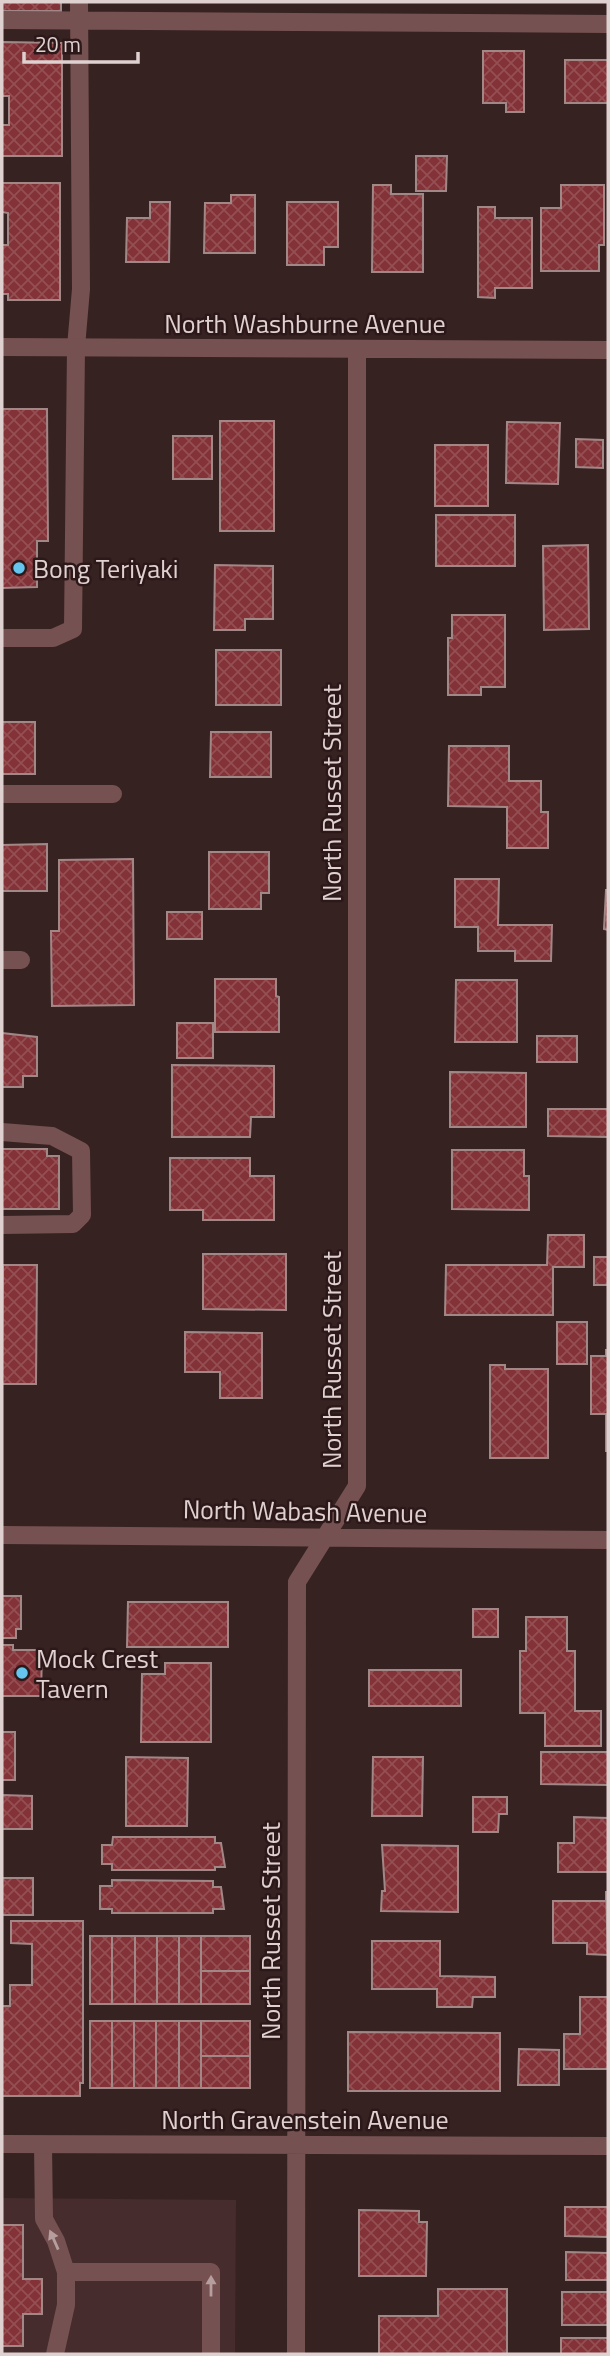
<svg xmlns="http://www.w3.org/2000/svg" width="610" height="2356" font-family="'Titillium Web',sans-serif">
	<defs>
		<pattern id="building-cross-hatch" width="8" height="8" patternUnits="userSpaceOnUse" patternTransform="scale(1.75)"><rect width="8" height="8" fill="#833237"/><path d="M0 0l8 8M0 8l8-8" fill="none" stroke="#944f53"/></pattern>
	</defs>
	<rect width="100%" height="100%" fill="#372222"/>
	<path fill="#462c2c" d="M2,2198L236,2200L235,2354H2Z"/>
	<path fill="url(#building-cross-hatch)" stroke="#a28787" stroke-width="2" d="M2,2H61V11H2Z
		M2,42L62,43V156H2V125H9V96H2Z
		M483,51H524V112H506V103H483Z
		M565,60H608V103H565Z
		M416,156H447L446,191H416Z
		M2,183H60V300H8V294H2V245H8V213L2,212Z
		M373,185H391V194H423V272H372Z
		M561,185H604V245H599V271H541V208H561Z
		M231,195H255V253H204L205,203H231Z
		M150,202H170L169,262H126L127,218H150Z
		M287,202H338V247H324V265H287Z
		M478,207H495V218H532V288H495V298L478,297Z
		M2,409H47L48,541H37V587L2,588Z
		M220,421H274V531H220Z
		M507,422L560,423L558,484L506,483Z
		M173,436H212V479H173Z
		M576,439L603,440V468L576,467Z
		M435,445H488V506H435Z
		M436,515H515V566H436Z
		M588,545L589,629L544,630L543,546Z
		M215,565L273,566V619H245V630H214Z
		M452,615H505V687H481V695H448V638H452Z
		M216,650H281V705H216Z
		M2,722H35V774H2Z
		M211,732H271V777H210Z
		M449,746H509V781H541V812H548V848H507V807L448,806Z
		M47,844V891H2V845Z
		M209,852H269V893H261V909H209Z
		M133,859L134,1005L52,1006L51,931H59V860Z
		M455,879H499L498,925H552L551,961H515V951H478V927H455Z
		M606,890H608V930L604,929Z
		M167,912H202V939H167Z
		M215,979H276V996L279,997V1032H215Z
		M456,980H517V1042H455Z
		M177,1023H213V1058H177Z
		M2,1033L37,1037V1076H23V1087H2Z
		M537,1036H577V1062H537Z
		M172,1065L274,1066V1117H251L250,1137H172Z
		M450,1072L526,1073V1127H450Z
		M548,1109H608V1137L548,1136Z
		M2,1149H47V1156H59V1209H2Z
		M452,1150H524V1176H529V1210L452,1209Z
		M170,1158H250V1176H274V1220H203V1210H170Z
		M548,1235H584V1267H553V1315H445L446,1265H547Z
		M203,1254H286V1310L203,1309Z
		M594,1257H608V1285H594Z
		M3,1265H37L36,1384H2Z
		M557,1322H587V1364H557Z
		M185,1332L262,1333V1398H220V1372H185Z
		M606,1350H608V1451H606V1414H591V1356H606Z
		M490,1365H505V1369H548V1458H490Z
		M2,1596H21V1629H16V1638H2Z
		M128,1602H228V1647H127Z
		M473,1609H498V1637H473Z
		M526,1617H567V1651H575V1711H601V1746H545V1713H520V1651H526Z
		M2,1645H13V1650H42L41,1696H2Z
		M165,1663H211V1742H141L142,1674H165Z
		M369,1670H461V1706H369Z
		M2,1732H15V1780H2Z
		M541,1752H608V1785L541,1784Z
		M126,1757L188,1758L187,1826H126Z
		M373,1757H423L422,1816H372Z
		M2,1795L32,1796V1829H2Z
		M473,1797H507V1814H499L498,1832H473Z
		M574,1817L608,1818V1872H558V1843H574Z
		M113,1837H215V1843H221L225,1867H215V1870H112V1864H102V1845H112Z
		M382,1845L458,1846V1912L381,1911L382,1891H385Z
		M2,1878H33V1915H2Z
		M112,1880L213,1881V1887H221L224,1909H213V1913H112V1909H100V1886H112Z
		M606,1891L608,1955L587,1954V1943H553V1901H606Z
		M11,1921H83V2083H80V2096H2V2006H10V1985H32V1944L11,1943Z
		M90,1936H112V2004H90Z
		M112,1936H135V2004H112Z
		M135,1936H157V2004H135Z
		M157,1936H179V2004H157Z
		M179,1936H201V2004H179Z
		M201,1936H250V1971H201Z
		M372,1941H440V1976L495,1977V1997H473L472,2007H437V1989H372Z
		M201,1971H250V2004H201Z
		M580,1997H608V2069H564V2034H580Z
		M90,2021H112V2088H90Z
		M112,2021H134V2088H112Z
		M134,2021H156V2088H134Z
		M156,2021H179V2088H156Z
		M179,2021H201V2088H179Z
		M201,2021H250V2056H201Z
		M348,2032L500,2033V2091H348Z
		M519,2049L559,2050V2085H518Z
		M201,2056H250V2088H201Z
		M565,2207H608V2237L565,2236Z
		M359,2210L419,2211V2222H427L426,2276H359Z
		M2,2225H23V2279H42V2314H23V2346H2Z
		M566,2252L608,2253V2280H566Z
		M438,2289H507V2354H379V2316H438Z
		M562,2292H608V2325H562Z
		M561,2338H608V2354H561Z"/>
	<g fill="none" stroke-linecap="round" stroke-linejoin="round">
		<path stroke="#765151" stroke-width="18" d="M2,20L608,24
			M2,638H53L73,629L76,347L81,289L79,2
			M2,794H113
			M2,960H21
			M2,1132L52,1136L81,1151L82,1215L73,1224L2,1225
			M43,2145L44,2219L56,2241L66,2272V2305L55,2354
			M66,2272H211V2354"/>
		<path stroke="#765151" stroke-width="18" d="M2,347L608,350
			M2,1535L608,1540
			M2,2144L608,2146
			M296,2354L297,1582L357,1486V349"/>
	</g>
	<defs><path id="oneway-solid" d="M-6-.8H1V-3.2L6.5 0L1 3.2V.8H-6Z" transform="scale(1.75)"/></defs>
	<g fill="#b69e9e">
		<use href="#oneway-solid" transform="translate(54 2240) rotate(-114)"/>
		<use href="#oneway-solid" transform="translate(211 2286) rotate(-90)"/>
	</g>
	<g fill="#65c5ef" stroke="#2d1819" stroke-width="2.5">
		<circle cx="19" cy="568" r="7"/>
		<circle cx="22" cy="1673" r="7"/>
	</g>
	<g text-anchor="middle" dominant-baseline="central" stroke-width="5" stroke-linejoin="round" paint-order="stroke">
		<g font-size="26" fill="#e0d1d1" stroke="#2d1819">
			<text x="305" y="323">North Washburne Avenue</text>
			<text transform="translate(331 793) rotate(-90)">North Russet Street</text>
			<text transform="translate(331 1360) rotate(-90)">North Russet Street</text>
			<text transform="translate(305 1511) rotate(1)">North Wabash Avenue</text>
			<text transform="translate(270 1931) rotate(-90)">North Russet Street</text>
			<text x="305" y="2119">North Gravenstein Avenue</text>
		</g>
		<g font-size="26" fill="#e0d1d1" stroke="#2d1819" text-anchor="start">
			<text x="33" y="568">Bong Teriyaki</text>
			<text x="36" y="1658">Mock Crest<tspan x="36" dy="30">Tavern</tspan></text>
		</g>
	</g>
	<rect width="610" height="2356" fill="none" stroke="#e0d1d1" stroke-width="7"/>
	<path d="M24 52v10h114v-10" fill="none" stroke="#e0d1d1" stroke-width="3.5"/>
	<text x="35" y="52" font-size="21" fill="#e0d1d1" stroke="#2d1819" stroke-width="5" paint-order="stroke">20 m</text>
</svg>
